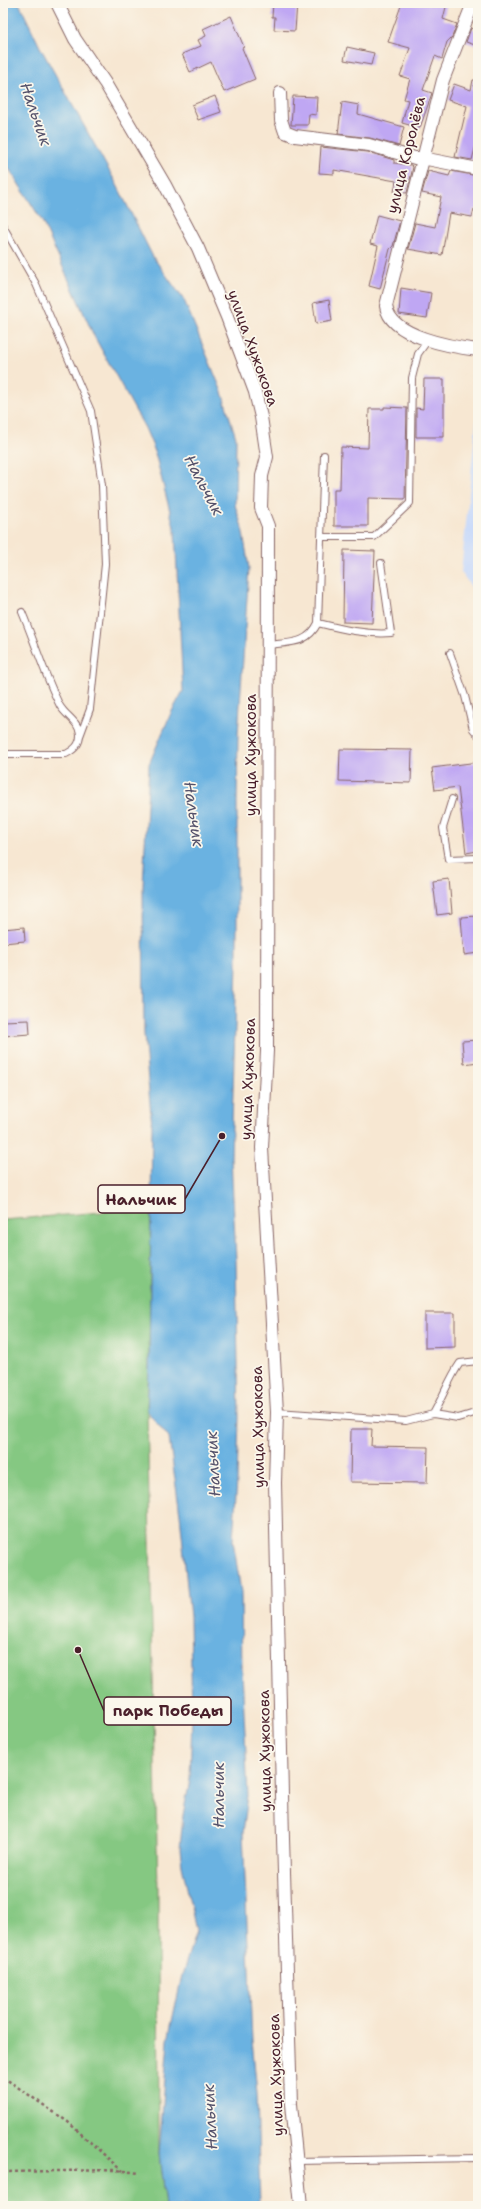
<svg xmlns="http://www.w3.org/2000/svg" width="481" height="2209" font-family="'Shantell Sans',sans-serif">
	<rect width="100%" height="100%" fill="#fbf7ec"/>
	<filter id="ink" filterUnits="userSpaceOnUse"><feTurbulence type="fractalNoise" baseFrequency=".025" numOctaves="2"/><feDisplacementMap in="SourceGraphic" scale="8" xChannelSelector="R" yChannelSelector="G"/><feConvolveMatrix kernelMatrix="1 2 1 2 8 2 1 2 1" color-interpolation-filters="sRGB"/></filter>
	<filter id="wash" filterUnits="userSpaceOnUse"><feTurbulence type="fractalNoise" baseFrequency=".012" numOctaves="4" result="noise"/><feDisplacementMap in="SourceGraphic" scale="16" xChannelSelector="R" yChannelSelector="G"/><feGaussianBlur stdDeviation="0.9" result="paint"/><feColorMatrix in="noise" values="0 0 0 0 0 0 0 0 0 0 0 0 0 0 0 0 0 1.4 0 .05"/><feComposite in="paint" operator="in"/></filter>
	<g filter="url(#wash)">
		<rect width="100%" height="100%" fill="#f7e7d2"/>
		<path fill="#cbdbf9" d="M478,404V597L461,572Z"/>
		<path fill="#85c882" stroke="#687456" d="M151,1208L149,1367L147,1411L158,1889L159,2154L165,2206H3V1220Z"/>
		<path fill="#6ab2e1" stroke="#5a6886" d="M3,3H19L40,47L116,183L153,257L184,300L222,392L236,438L235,505L242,527L249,568L238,734L237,802V963L231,1157L236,1260L239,1417L237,1480L233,1540L241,1592L242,1671L248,1796L243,1832L252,2040L257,2094L260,2206H165L159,2154L168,2040L182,1975L196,1931L182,1865L180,1849L183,1815L190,1779L192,1717L190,1617L180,1514L169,1438L147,1411L149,1367L152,1127L144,1034L143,886L149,764L171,713L183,691L175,531L154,449L145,428L94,336L42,221L3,159Z"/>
		<g id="blocks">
			<path fill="#bfa7f3" d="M273,3H297L295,31L274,30L275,17H272Z
				M402,3H447L443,19L457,24L452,37L447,42L442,59L435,56L423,90L432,93L420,128L402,123L408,100L404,99L410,79L400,76L410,48L388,42Z
				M231,16L244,47L242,48L255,79L224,92L211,62L190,72L182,54L201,46L198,40L206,36L203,29Z
				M471,28L478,31V46L466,42Z
				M347,47L374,53L371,65L344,60Z
				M473,80H478V137L472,160L455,157L467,106L448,100L454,84L471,90Z
				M215,96L221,112L198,120L192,105Z
				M293,96L317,97L316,115L309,114L308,125H291Z
				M342,102L359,105L358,114L404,127L399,146L370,138L338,134Z
				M321,147L368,152L394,160V163L411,165L413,167L407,193L394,192L396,181L334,170V174L319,173Z
				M428,171L449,176L451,171L478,176V210L474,209L472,217L449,213L442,255L408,249L415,223L435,227L441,197L422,193Z
				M377,215L400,221L393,246L390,249L380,289L369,286L378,246L370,244Z
				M401,288L431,293L427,318L399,314Z
				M329,300L332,321L316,324L313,303Z
				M424,379H444V437H416V408L423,409Z
				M384,407L407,408L405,499L368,498V526H334V489H340L341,447L368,448L369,409H384Z
				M344,550L375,551L372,623L343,622Z
				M340,749L412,750L411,783L339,781Z
				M478,762V851L466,853L458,787L435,790L432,768Z
				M449,879L452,913L437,915L433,881Z
				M478,916V953L464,955L461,917Z
				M24,927L25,941L3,943V929Z
				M29,1020L30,1034L3,1036V1021Z
				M478,1040V1062L464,1064L462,1041Z
				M425,1313H455V1347L425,1348Z
				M351,1429H372L371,1446L428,1447L427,1483L350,1482Z"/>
		</g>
	</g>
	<g filter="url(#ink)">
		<use href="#blocks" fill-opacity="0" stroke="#876565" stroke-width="1"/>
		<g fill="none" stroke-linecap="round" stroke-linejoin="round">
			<g stroke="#876565" stroke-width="8">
				<path id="lane" d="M301,4L303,3
					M3,226L36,284L91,411L102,485L105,564L90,709L80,736
					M324,455L318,623C342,629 367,635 391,633L381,563
					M321,537H374L410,503L412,378L418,354L428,340
					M268,645C290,642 307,645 318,623
					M450,653L465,696L473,729L478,735
					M3,754H66C74,750 80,745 80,735C80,723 66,716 60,706C45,676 35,643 22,612
					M452,799L443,828L448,859L478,858
					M277,1412L406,1421L433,1414L458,1418L478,1412
					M433,1414C443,1397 449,1379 460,1363L478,1361
					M296,2161L478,2158"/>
			</g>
			<g stroke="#876565" stroke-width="14">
				<path id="street" d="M57,3L75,39L105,83L165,185L198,248L227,317L255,392L261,417L267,457L262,476L261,508L268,526L267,1051L262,1148L277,1412L275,1483L283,1839L291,2104L301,2206
					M473,3L443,80L386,306C390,337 453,347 478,350
					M280,93L281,120L285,132L295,136L369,145L415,158H422L478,169"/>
			</g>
			<path stroke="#876565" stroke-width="2.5" stroke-dasharray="3 3" stroke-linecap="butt" d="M3,2077L68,2122L122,2171
				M3,2172L115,2170L139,2173"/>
			<use href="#lane" stroke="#fff" stroke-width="6"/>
			<use href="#street" stroke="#fff" stroke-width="12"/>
		</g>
	</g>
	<g text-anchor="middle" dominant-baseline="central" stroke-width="3.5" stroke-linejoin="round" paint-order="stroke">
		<g font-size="15" fill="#4a1f2b" stroke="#fbf7ec">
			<text transform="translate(406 155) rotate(-76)">улица Королёва</text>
			<text transform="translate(253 348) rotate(70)">улица Хужокова</text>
			<text transform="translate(251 755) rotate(-90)">улица Хужокова</text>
			<text transform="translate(248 1079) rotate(-88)">улица Хужокова</text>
			<text transform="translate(258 1427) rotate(-91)">улица Хужокова</text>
			<text transform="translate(265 1751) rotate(-91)">улица Хужокова</text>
			<text transform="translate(276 2075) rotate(-92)">улица Хужокова</text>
		</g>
		<g font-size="16" font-style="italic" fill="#55526b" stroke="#fbf7ec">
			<text transform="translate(36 114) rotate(71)">Нальчик</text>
			<text transform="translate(204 485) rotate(62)">Нальчик</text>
			<text transform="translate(194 814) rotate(82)">Нальчик</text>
			<text transform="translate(213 1464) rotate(-93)">Нальчик</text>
			<text transform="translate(218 1795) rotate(-90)">Нальчик</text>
			<text transform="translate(210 2117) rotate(-93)">Нальчик</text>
		</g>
	</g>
	<path fill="none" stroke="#4a1f2b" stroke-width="1.5" d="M222 1136L185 1199M78 1650L104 1711"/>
	<g fill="#4a1f2b" stroke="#fbf7ec" stroke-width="1.5">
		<circle cx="222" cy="1136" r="4"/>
		<circle cx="78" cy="1650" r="4"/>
	</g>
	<g fill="#fbf7ec" stroke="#4a1f2b" stroke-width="1.5">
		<rect x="98" y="1185" width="87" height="28" rx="4"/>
		<rect x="104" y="1697" width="127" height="28" rx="4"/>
	</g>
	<g font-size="16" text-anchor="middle" font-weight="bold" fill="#4a1f2b">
		<text x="141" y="1205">Нальчик</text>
		<text x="168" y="1716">парк Победы</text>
	</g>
	<rect width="481" height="2209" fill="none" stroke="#fbf7ec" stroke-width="16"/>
</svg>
